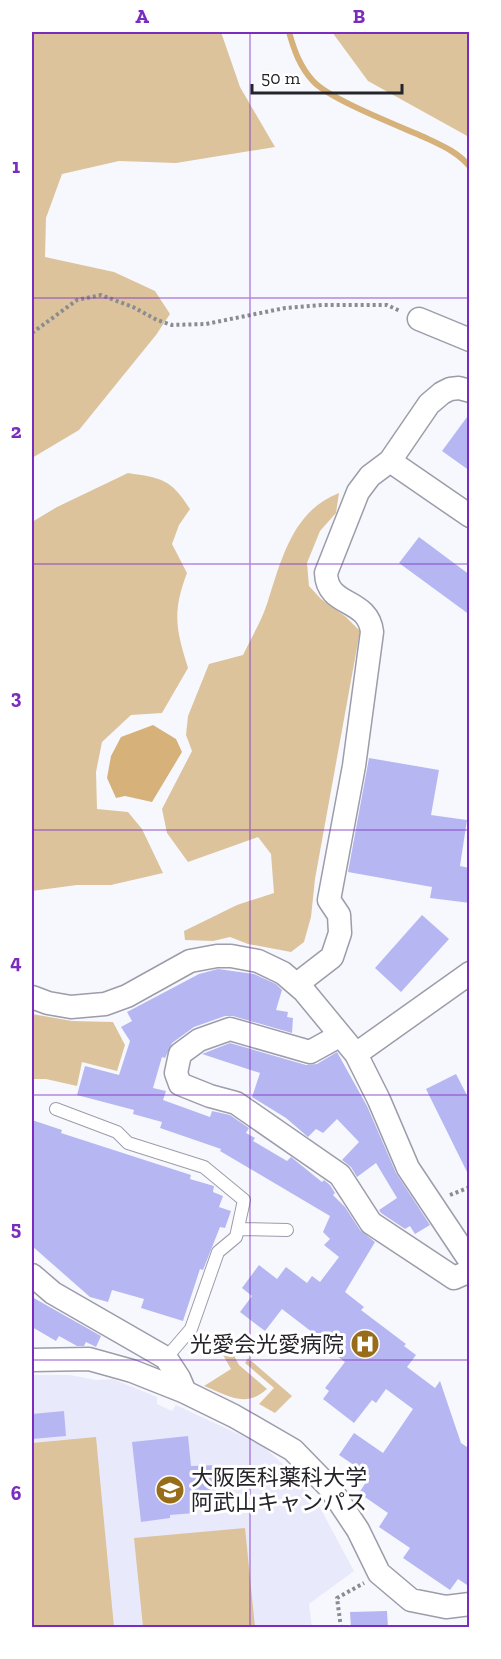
<svg xmlns="http://www.w3.org/2000/svg" width="501" height="1659" font-family="'Zilla Slab','Noto Sans JP',serif">
	<rect width="100%" height="100%" fill="#f7f8fe"/>
	<path fill="#e9e9fc" d="M32,1375H70L96,1380L113,1379L157,1397V1404L172,1411L176,1405L262,1445L299,1479L317,1502L354,1571L309,1604L312,1627H32Z"/>
	<path fill="#dcc39b" d="M32,32H221L240,87L275,147L176,163L119,161L62,174L46,218L45,257L114,272L155,291L170,314L156,335L79,430L32,458Z
		M332,32H469V137L368,81Z
		M128,473C162,478 171,479 190,509L179,525L172,544L187,573C172,613 176,629 188,668L162,713L131,715L102,742L96,772L97,809L128,812L142,829L163,873L111,885H77L32,891V522L57,507Z
		M339,493L336,513L320,531L307,563L309,586L321,599L346,617L360,631L315,879L311,917L304,942L291,952L248,944L230,937L213,941L185,940L184,931L237,905L274,893L271,854L258,837L188,862L167,833L162,809L192,751L186,735L188,716L209,664L243,655C251,638 261,622 267,604C281,561 292,511 339,493Z
		M32,1014L72,1021L113,1022L125,1045L117,1071L82,1062L77,1086L46,1079H32Z
		M231,1350L239,1365L267,1389C245,1409 228,1395 204,1386L231,1369L223,1355Z
		M248,1358L292,1396L275,1413L259,1404L274,1388L245,1363Z
		M96,1437L114,1627H32V1443Z
		M245,1528L255,1627H143L134,1538Z"/>
	<path fill="#d6b27a" d="M153,725L176,739L182,752L152,802L125,796L116,798L107,778L111,756L121,737Z"/>
	<g fill="none" stroke-linecap="round" stroke-linejoin="round">
		<path stroke="#d6b27a" stroke-width="6" d="M289,32C294,50 300,67 313,81C329,99 399,126 424,137C441,145 458,152 470,167"/>
	</g>
	<path fill="#b6b7f2" d="M470,413V471L442,451Z
		M419,537L470,575V615L399,563Z
		M369,758L439,770L431,815L467,820L460,866L470,868V903L430,898L432,887L348,872Z
		M422,915L449,939L401,992L375,968Z
		M218,969L254,974L276,984L282,990L276,1010L288,1012L287,1017L293,1018L292,1033L233,1016H225L194,1027L172,1043L165,1058L162,1057L153,1088L166,1091L163,1100L210,1117L212,1111L230,1115L249,1128L246,1133L255,1138L253,1141L287,1161L291,1157L322,1182L324,1180L330,1185L335,1193L333,1195L345,1207L360,1230L375,1242L345,1292L364,1307L361,1310L406,1344L404,1346L416,1355L407,1367L435,1388L440,1381L461,1443L470,1449V1587L458,1579L450,1590L403,1558L410,1548L379,1527L388,1513L359,1493L370,1476L339,1455L354,1433L383,1453L413,1409L386,1389L376,1403L372,1400L354,1423L323,1399L329,1391L325,1388L345,1362L332,1352L334,1349L282,1309L265,1331L240,1312L252,1296L242,1288L259,1265L277,1279L286,1267L307,1283L312,1276L320,1282L339,1257L324,1245L330,1239L323,1232L330,1216L220,1151L221,1149L160,1128L162,1122L133,1114L134,1110L77,1095L85,1066L119,1075L130,1041L121,1027L132,1021L127,1012L199,974Z
		M230,1043L306,1065L317,1064L337,1052L367,1106L396,1173L430,1225L415,1234L410,1226L405,1229L381,1213L379,1210L397,1198L376,1163L357,1177L351,1167L342,1160L359,1142L337,1119L323,1133L316,1129L308,1137L286,1118L252,1097L260,1073L202,1054Z
		M456,1074L470,1101V1178L426,1089Z
		M32,1120L62,1130L61,1133L191,1175L190,1179L214,1186L213,1192L223,1196L219,1207L231,1211L225,1228L220,1227L203,1270L200,1269L183,1321L141,1308L144,1299L112,1290L108,1302L90,1297L32,1246Z
		M32,1297L101,1336L96,1347L86,1342L84,1346H77L59,1336L56,1341L32,1327Z
		M64,1411L66,1436L32,1439V1414Z
		M188,1436L191,1466L217,1465L218,1509H194V1513L170,1515V1518L141,1522L132,1442Z
		M387,1611L388,1628H351L350,1612Z"/>
	<g fill="none" stroke-linecap="round" stroke-linejoin="round">
		<g stroke="#9c9caa" stroke-width="14">
			<path id="lane" d="M56,1109L117,1132L128,1143L204,1167L244,1200L236,1237L218,1252L191,1329L166,1358
				M238,1229L287,1230"/>
		</g>
		<g stroke="#9c9caa" stroke-width="25">
			<path id="street" d="M419,319L470,340
				M390,461L470,516
				M297,984L332,957L340,933L339,915L329,900L354,766L372,632C368,597 327,608 326,573L358,492L370,476L390,461L429,404L442,393L450,389L459,388L470,391
				M32,997L48,1003L71,1007L105,1004L127,996L190,961L217,956H231L258,961L283,973L304,991L356,1054L379,1100L408,1168L470,1261
				M339,1036L310,1052L230,1029L199,1040L180,1054L176,1073L180,1084L210,1096L236,1103L340,1175L371,1223L454,1278L470,1271
				M356,1054L470,973
				M32,1275L53,1293L166,1358L179,1378L185,1392
				M32,1360L89,1359L107,1364L132,1371L185,1392L234,1416L293,1450L330,1488L358,1530L379,1573L411,1600L446,1607L470,1604"/>
		</g>
		<path stroke="#8b8c92" stroke-width="4" stroke-dasharray="3 3" stroke-linecap="butt" d="M32,333L77,300L101,295L133,307L157,320L172,325L206,324L285,308L322,305H387L400,311
			M450,1195L470,1187
			M341,1628L337,1598L364,1583"/>
		<use href="#lane" stroke="#fff" stroke-width="12"/>
		<use href="#street" stroke="#fff" stroke-width="22"/>
	</g>
	<path fill="none" stroke="#7b2cbf" stroke-width="1.5" stroke-opacity="0.55" d="M250,32V1628M32,298H470M32,564H470M32,830H470M32,1095H470M32,1360H470"/>
	<defs>
		<g id="hospital-disc" transform="scale(1.5)"><circle r="9.5" fill="#986d1a" stroke="#fff"/><path d="M-5-5h3v3.5h4V-5h3V5h-3V1.5h-4V5h-3Z" fill="#fff"/></g>
		<g id="university-disc" transform="scale(1.5)"><circle r="9.5" fill="#986d1a" stroke="#fff"/><path d="M0-5L7-2L0 1L-7-2ZM-4 1L0 2.5L4 1V4Q0 6-4 4Z" fill="#fff"/></g>
	</defs>
	<g fill-rule="evenodd">
		<use href="#hospital-disc" x="365" y="1344"/>
		<use href="#university-disc" x="170" y="1490"/>
	</g>
	<g text-anchor="middle" dominant-baseline="central" stroke-width="6" stroke-linejoin="round" paint-order="stroke">
		<g font-size="22" fill="#24242a" stroke="#fff" text-anchor="end">
			<text x="344" y="1344">光愛会光愛病院</text>
			<text x="191" y="1477" text-anchor="start">大阪医科薬科大学<tspan x="191" dy="25">阿武山キャンパス</tspan></text>
		</g>
	</g>
	<rect width="501" height="1659" fill="none" stroke="#ffffff" stroke-width="66"/>
	<path d="M252 84v9h150v-9" fill="none" stroke="#24242a" stroke-width="3"/>
	<text x="261" y="84" font-size="18" fill="#24242a" stroke="#ffffff" stroke-width="4.5" paint-order="stroke">50 m</text>
	<rect x="33" y="33" width="435" height="1593" fill="none" stroke="#7b2cbf" stroke-width="2"/>
	<g font-size="20" text-anchor="middle" font-weight="bold" fill="#7b2cbf">
		<text x="142" y="23">A</text>
		<text x="359" y="23">B</text>
		<text x="16" y="173">1</text>
		<text x="16" y="438">2</text>
		<text x="16" y="704">3</text>
		<text x="16" y="969">4</text>
		<text x="16" y="1235">5</text>
		<text x="16" y="1500">6</text>
	</g>
</svg>
